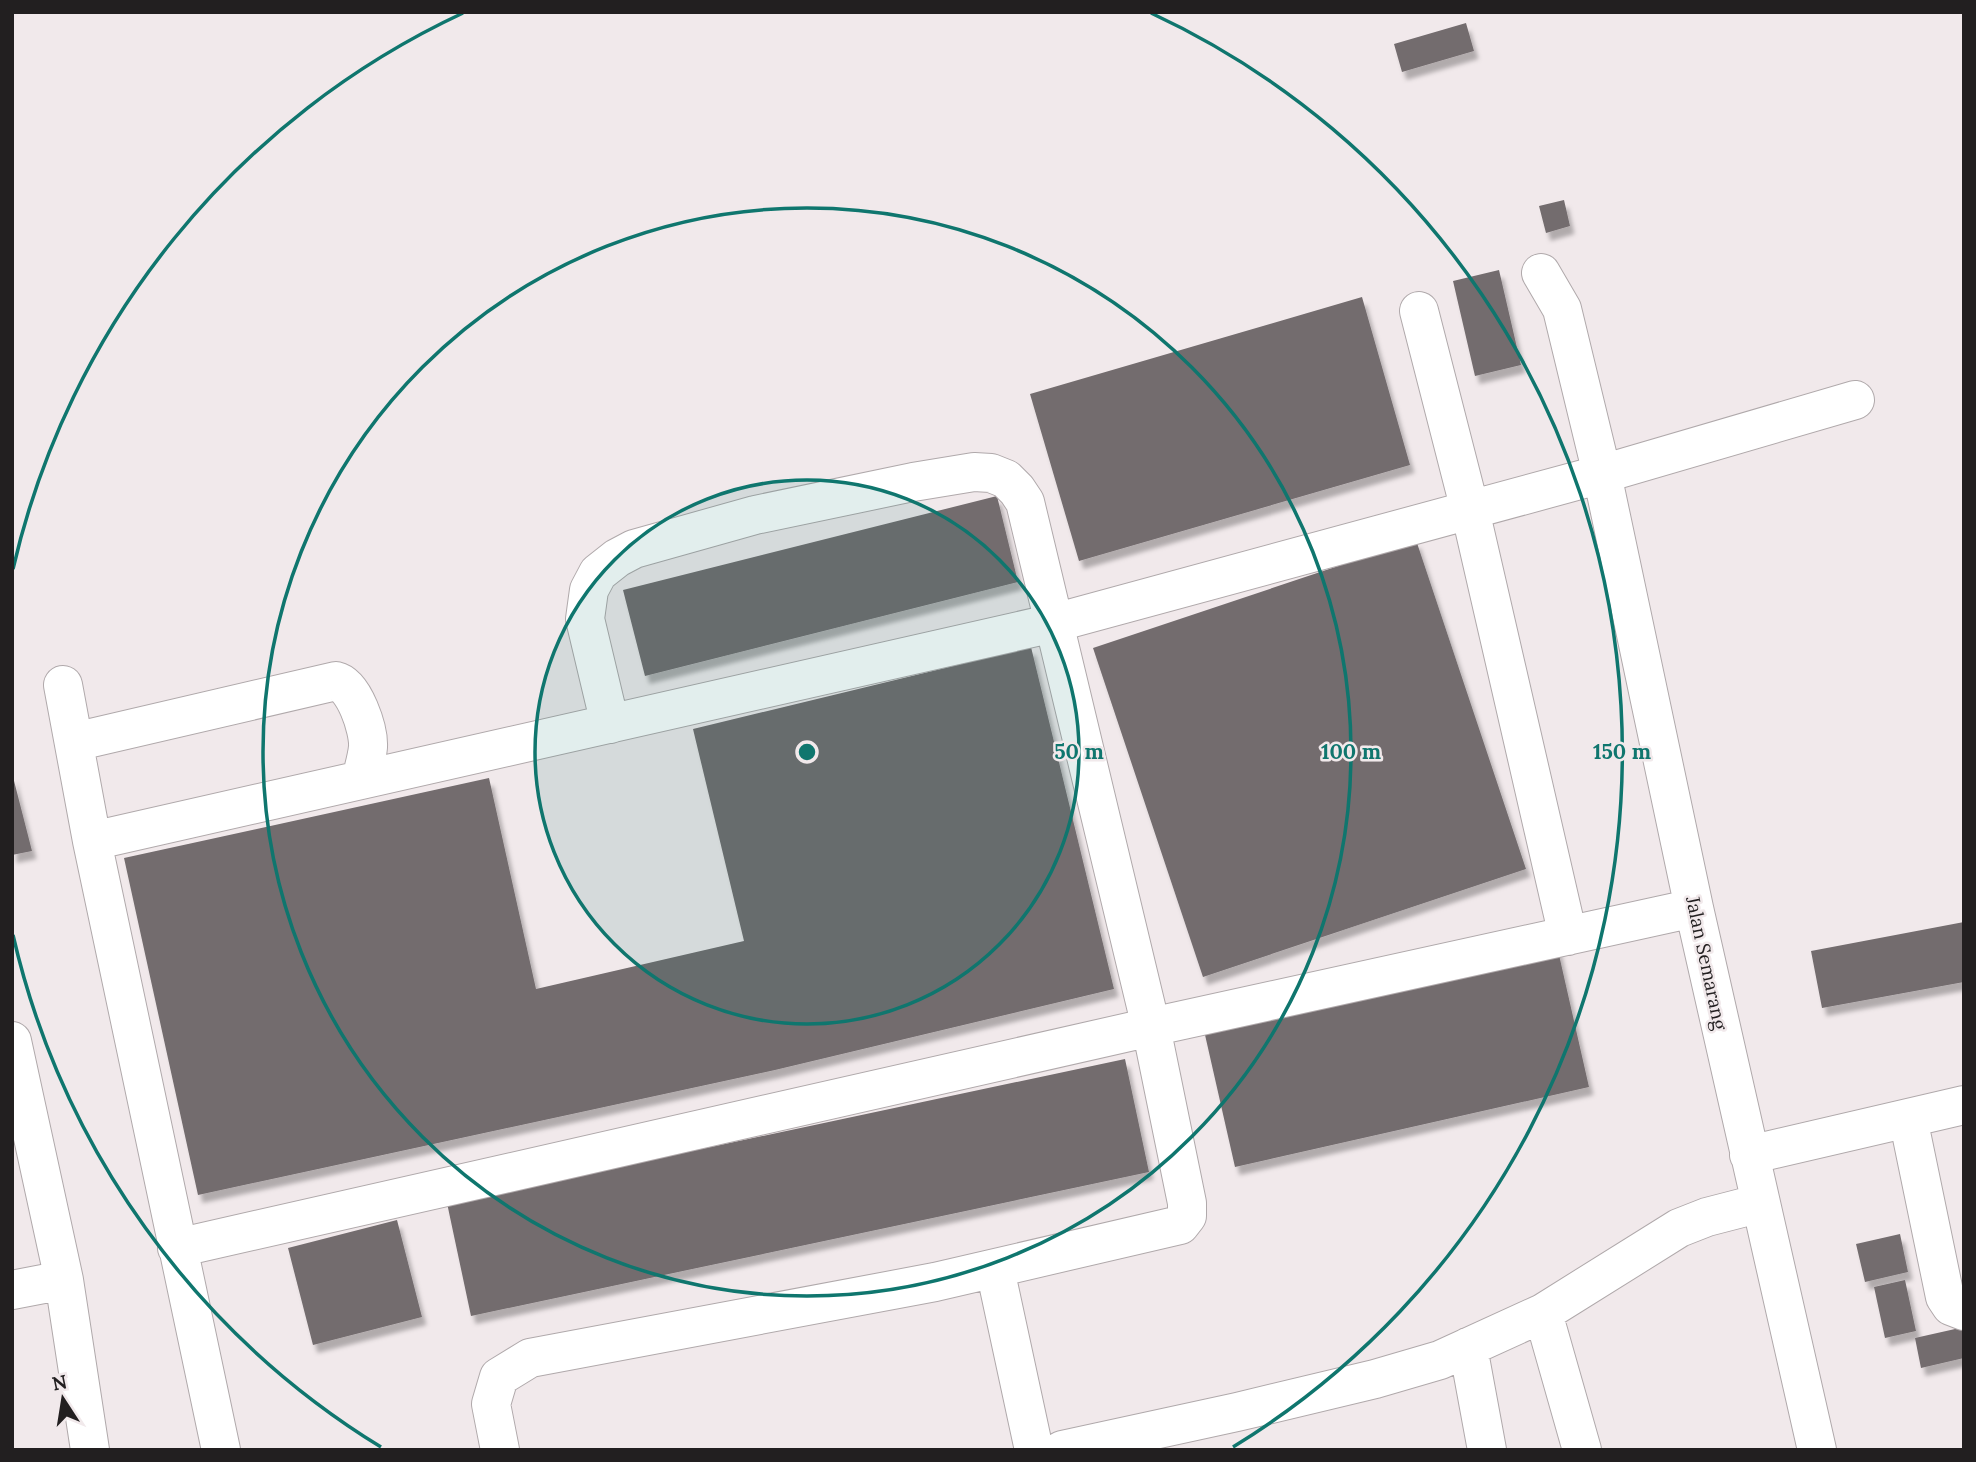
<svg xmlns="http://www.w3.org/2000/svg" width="1976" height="1462" font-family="Lora,serif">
	<defs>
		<filter id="shadow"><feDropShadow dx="4.5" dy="8" stdDeviation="2" flood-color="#0004"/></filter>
	</defs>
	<rect width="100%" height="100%" fill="#f1e9eb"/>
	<path fill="#736c6e" filter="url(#shadow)" d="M1466,23L1474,51L1402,72L1394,44Z
		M1564,200L1570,226L1546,233L1539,206Z
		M1499,270L1521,365L1475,376L1453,281Z
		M1362,297L1410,465L1079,561L1030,394Z
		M997,496L1018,582L645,676L623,590Z
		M1416,540L1526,869L1203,977L1093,648Z
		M1031,647L1114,989L775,1070L198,1195L124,858L489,778L536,989L744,941L693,729Z
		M12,773L32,851L12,855Z
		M1964,922V982L1822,1008L1811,951Z
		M1557,946L1589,1087L1235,1167L1203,1026Z
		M1125,1059L1149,1172L471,1316L447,1203Z
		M397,1220L422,1317L313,1345L288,1248Z
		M1900,1234L1908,1272L1865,1282L1856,1244Z
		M1905,1280L1916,1331L1885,1338L1874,1287Z
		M1964,1327V1358L1921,1368L1915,1338Z"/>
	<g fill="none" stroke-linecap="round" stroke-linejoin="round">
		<g stroke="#b0a9ab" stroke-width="40">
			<path id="minor" d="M1541,273L1562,309L1602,474L1694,908L1817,1450
				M1419,311L1470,510L1568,936
				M63,685L92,841L221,1450
				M74,742L336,681C354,685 369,729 368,747C367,758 363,770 361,780
				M92,841L1054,623L1602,474L1855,400
				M12,1041L64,1280L90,1450
				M1908,1118L1945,1297L1951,1306L1964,1311
				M1749,1155L1964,1105
				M177,1248L1151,1027L1694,908
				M995,1269L1034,1450
				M12,1290L64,1280
				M1543,1313L1582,1450
				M1468,1347L1487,1450
				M500,1450L491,1404L499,1377L530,1358L935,1282L1180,1225L1187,1216V1203L1151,1027L1025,502L1017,490L1006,479L991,473L974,472L913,482L755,515L634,549L617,558L598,573L589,590L585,619L610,724
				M1062,1450L1237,1412L1375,1379L1440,1360L1543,1313L1679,1228L1707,1217L1761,1203"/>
		</g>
		<use href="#minor" stroke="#fff" stroke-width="38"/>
	</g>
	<circle cx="807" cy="752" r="272" fill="#0f766e" fill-opacity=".12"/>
	<g fill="none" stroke="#0f766e" stroke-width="3.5">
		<circle cx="807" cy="752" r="272"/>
		<circle cx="807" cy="752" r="544"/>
		<path d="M381 1447A815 815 0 0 1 13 935M13 569A815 815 0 0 1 463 13M1151 13A815 815 0 0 1 1233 1447"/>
	</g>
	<g text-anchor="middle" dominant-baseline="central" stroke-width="5" stroke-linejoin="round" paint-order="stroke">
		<g font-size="19" fill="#221f20" stroke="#f1e9eb">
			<text transform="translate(1707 963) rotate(78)">Jalan Semarang</text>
		</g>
	</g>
	<circle cx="807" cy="752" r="10" fill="#0f766e" stroke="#f1e9eb" stroke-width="3.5"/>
	<g font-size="21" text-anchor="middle" font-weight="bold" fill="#0f766e" stroke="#f1e9eb" stroke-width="5" stroke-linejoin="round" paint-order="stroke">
		<text x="1079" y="759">50 m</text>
		<text x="1351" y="759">100 m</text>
		<text x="1622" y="759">150 m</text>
	</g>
	<rect width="1976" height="1462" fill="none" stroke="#221f20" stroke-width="28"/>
	<g transform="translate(63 1399) rotate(348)" stroke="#f1e9eb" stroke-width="5" paint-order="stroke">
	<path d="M0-5L12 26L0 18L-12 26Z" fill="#221f20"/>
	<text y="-10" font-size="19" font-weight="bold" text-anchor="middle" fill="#221f20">N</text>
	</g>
</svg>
